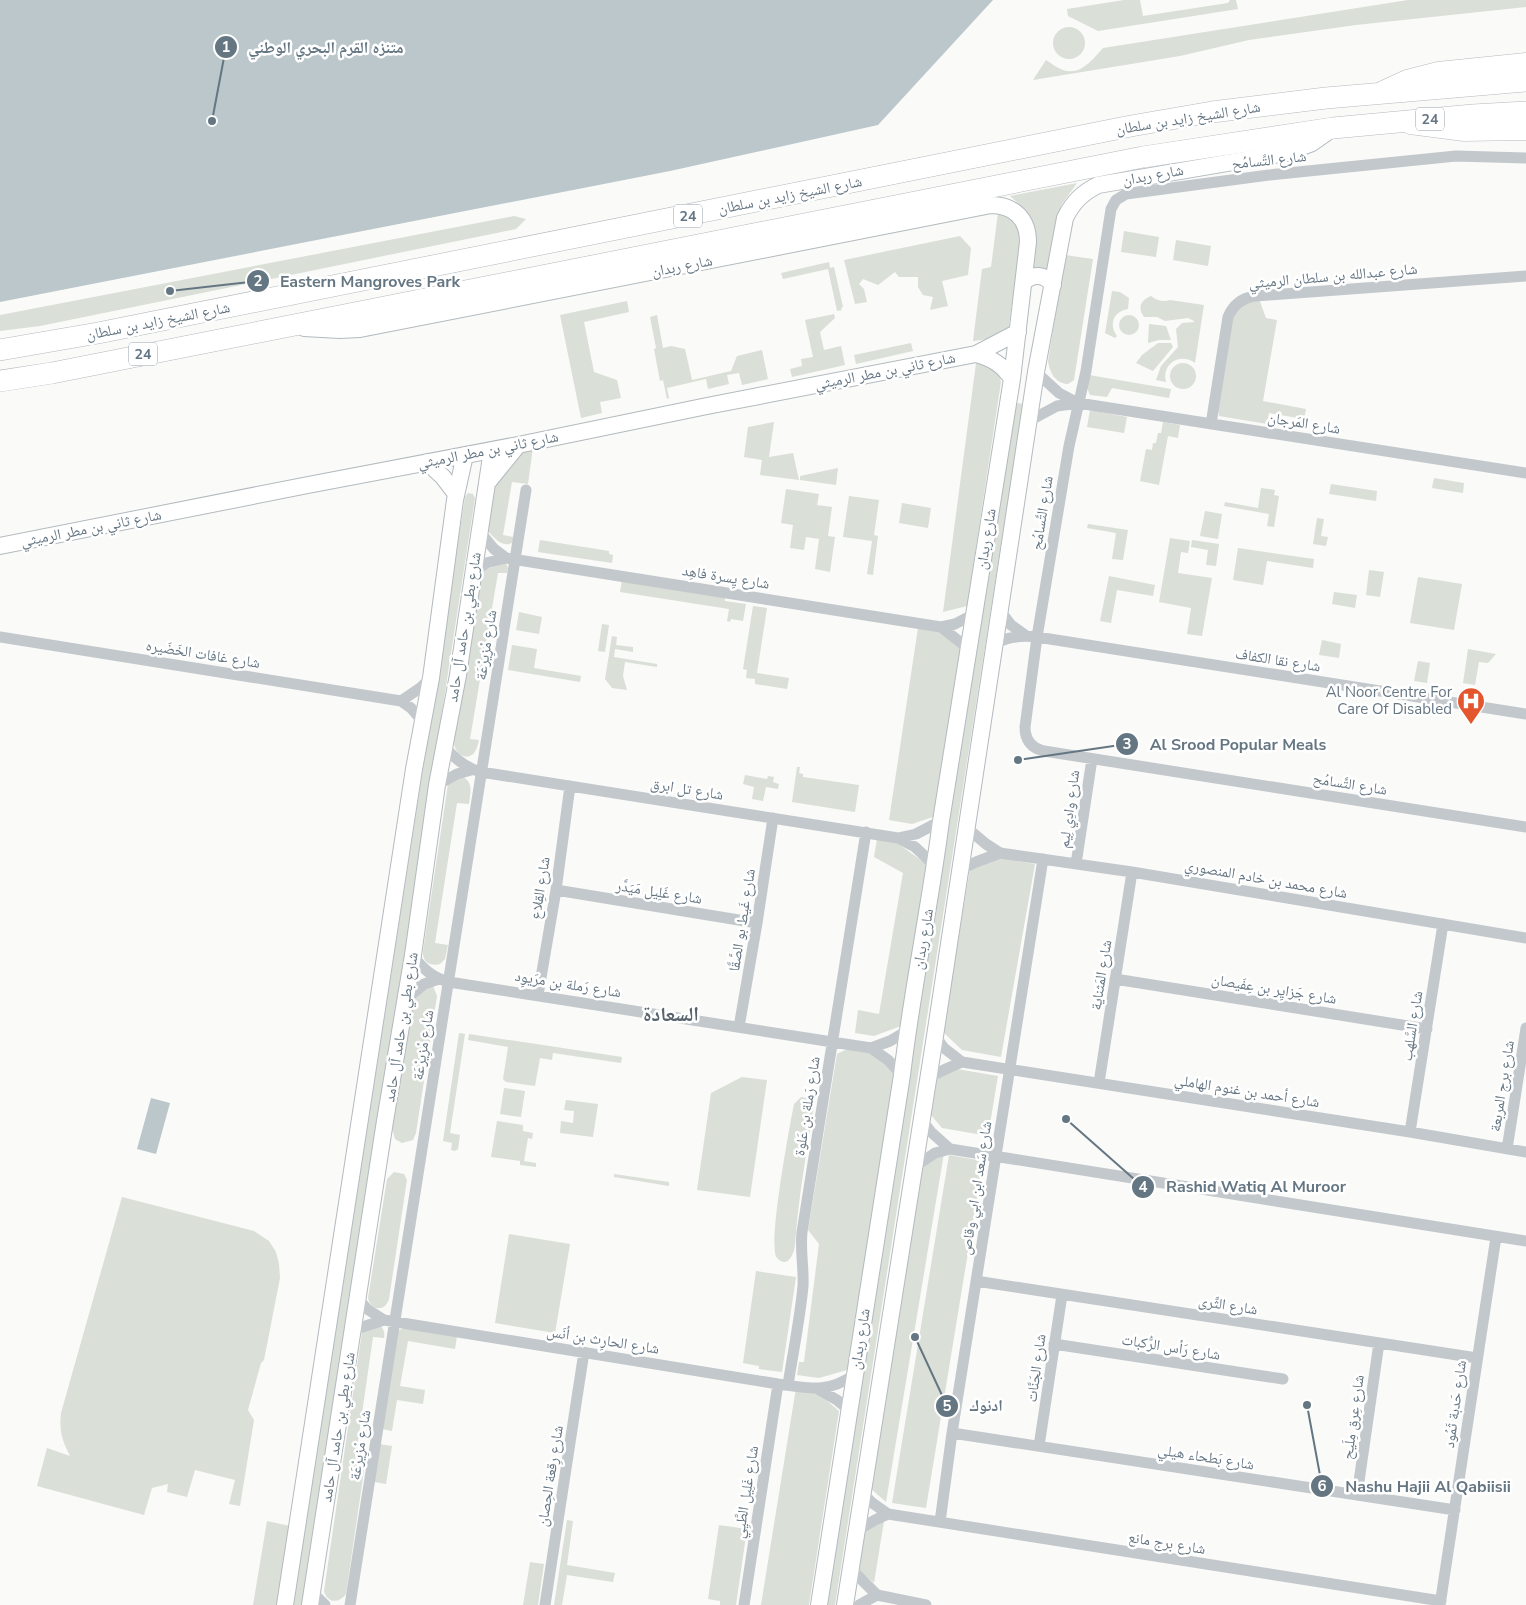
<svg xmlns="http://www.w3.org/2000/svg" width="1526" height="1605" font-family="'Nunito Sans','Noto Naskh Arabic',sans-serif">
	<rect width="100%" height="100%" fill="#fafaf8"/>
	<path fill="#dadfd7" d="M1124,0H1140L1143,16L1228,3L1230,0H1236L1238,9L1098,31L1068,16L1067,9Z
		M1408,0H1526V7L1356,25L1249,40L1180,56L1033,80L1046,60C1051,63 1057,68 1063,70C1081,76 1093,59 1103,48Z
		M1053 43a16 16 0 1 1 32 0a16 16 0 1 1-32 0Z
		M1077,183L1062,204L1058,214L1048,272L1043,269L1033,268L1027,215L1021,206L1010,196Z
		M999,205L1022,230L1008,332L982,340L973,341L982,269L991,267Z
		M514,216L526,219L516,229L40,326L0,331V315Z
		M1124,231L1159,237L1156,257L1121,252Z
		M960,236L971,248L968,275L942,281L948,306L930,310L933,297L923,295L918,287V277H899L895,272L878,285L863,279L859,284L864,289L867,302L855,304L844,260Z
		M1176,240L1211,246L1208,266L1173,260Z
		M1065,255L1093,259L1074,380L1068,384C1055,383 1050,373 1048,361Z
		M829,262L830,268L834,267L843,307L841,308L842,310L837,311L828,269L783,279L781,273Z
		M1112,291L1120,292L1129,298L1128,309C1114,311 1108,324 1117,336L1115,338L1105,333Z
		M1151,296C1157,301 1164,302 1170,300L1204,305L1195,363C1180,352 1161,364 1166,382L1156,380L1161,366L1178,347L1176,329L1182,323L1194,322V321L1188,318L1165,321L1157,317H1144C1137,307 1141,300 1151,296Z
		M1258,296L1266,318L1277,320L1263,401L1306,409L1304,419L1269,413L1267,424L1219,416L1217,404L1232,311Z
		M627,301L629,312L584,322L594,372L617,380L621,398L600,402L602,413L581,418L560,315Z
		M834,314L835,318L820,332L824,350L841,346L845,365L792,377L790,369L802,366L801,359L813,357L805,320Z
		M1119 325a10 10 0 1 1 20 0a10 10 0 1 1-20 0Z
		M657,315L663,348L671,346L685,349L692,380L731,371L737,356L762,350L768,379L742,385L739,373L727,375L729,384L708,389L706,379L667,388L669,398L667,399L663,380L660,381L654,349L656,348L650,317Z
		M1149,324L1166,326L1171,340H1159L1148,343Z
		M911,343L913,351L856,364L854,355Z
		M1158,343H1171L1173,347L1153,371L1136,363L1142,355Z
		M977,356L997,368L1001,382L967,606L943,612Z
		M1170 376a13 13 0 1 1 26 0a13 13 0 1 1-26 0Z
		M1089,375L1171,389L1169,398L1112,388L1107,397L1090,395L1087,388Z
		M1012,402L1023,404L835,1605H824Z
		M1090,410L1127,417L1124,433L1087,427Z
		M774,422L769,457L793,453L799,480L760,475L762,460L744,457L748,427Z
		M1163,422L1180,425L1178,438L1168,436L1159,485L1140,481L1146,449L1152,450L1153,443H1156L1158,433H1161Z
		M533,447L528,484L512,482L503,535L514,537L512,543C501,548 494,537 486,529L494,468L509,453Z
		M838,468L836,485L800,480V476Z
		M1434,478L1464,483L1463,493L1432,488Z
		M1331,484L1377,491L1376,501L1329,494Z
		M1261,488L1275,490L1274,495L1279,496L1274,527L1267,526L1269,514L1224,506L1225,502L1258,508Z
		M786,489L819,494L817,505L832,507L828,536L835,537L830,572L815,569L819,539L806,537L804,550L790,548L793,525L781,523Z
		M468,493L473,494L475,498L304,1605H293L465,497Z
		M849,496L879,500L874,535L878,536L873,575L867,574L872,541L843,537Z
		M902,503L931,508L928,528L899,523Z
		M1205,511L1222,514L1218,539L1200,536Z
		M1317,518L1324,519L1321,536L1328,537L1326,546L1313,544Z
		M1088,524L1128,530L1123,560L1112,559L1116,533L1087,528Z
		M1170,538L1190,541L1188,553L1181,552L1178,573L1212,578L1202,636L1187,634L1191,608L1159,602Z
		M540,540L609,551V554L613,555L612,563L538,552Z
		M1192,540L1219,544L1216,566L1206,565L1208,550L1191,547Z
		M1238,548L1314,559L1313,568L1267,561L1263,585L1233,580Z
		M506,563L508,568L507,573H498L470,739L479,740C478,744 477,749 474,753C466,762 454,753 454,742L479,575L483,570Z
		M1369,570L1384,572L1380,597L1366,595Z
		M1109,576L1155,585L1153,596L1117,590L1111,623L1100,621Z
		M1418,577L1462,584L1454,630L1410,623Z
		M622,580L725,597V601L746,604L743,621L731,619L730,622L727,621L729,609L620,592Z
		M1334,592L1357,595L1355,608L1332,604Z
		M753,606L767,608L757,673L789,678L787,689L755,684V679L746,678L747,670L743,669Z
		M519,612L542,617L539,634L516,630Z
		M602,624L609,625L605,652L598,651Z
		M918,628L940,631L961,648L933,817L912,824L889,820Z
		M612,636L617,637L616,645L633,647V652L615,649L614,657L657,664V667L625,662L623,676L627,690L612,688L605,679Z
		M1322,640L1341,644L1339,658L1319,655Z
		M512,645L537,649L534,668L581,676L580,682L508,670Z
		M1468,649L1496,654L1488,663L1479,662L1475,685L1463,683Z
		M1418,661L1430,663L1427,683L1414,681Z
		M797,767H800L799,773L803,774V777L859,785L855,812L792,802Z
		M745,775L767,779L768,776L774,777L773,782L779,784L778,789L766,787L763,801L752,799L754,787L743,784Z
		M463,777C474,783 470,793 469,804L457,803L435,943L448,945L445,959L440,964C430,967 422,962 423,951L448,784Z
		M877,839L896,842L926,864L901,1026L874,1036L855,1033L858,1010L879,1014L903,873L874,857Z
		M996,857L1035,864L1001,1057L962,1050L943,1032L970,868Z
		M433,986L437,996L416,1133L413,1140L402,1143L395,1139L392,1129L414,992Z
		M459,1033L465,1034L450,1133L460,1135L458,1149L455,1151L451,1150L452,1143L443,1141Z
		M469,1034L622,1057L621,1063L553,1053L552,1060L540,1058L535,1086L506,1082L503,1079L508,1047L468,1040Z
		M847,1049L874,1054L895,1074L847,1370L819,1378L797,1375L799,1362H804L819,1244L808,1230L837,1054Z
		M951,1068L998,1076L988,1136L942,1128L931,1115L938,1074Z
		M742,1077L767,1080L750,1197L697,1190L711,1093Z
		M504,1088L525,1091L521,1117L500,1114Z
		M801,1097L811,1099L814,1105C807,1151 798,1198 795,1245C794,1254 788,1269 777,1258C767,1248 790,1124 794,1104Z
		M566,1100L598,1104L593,1137L560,1133L561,1121L573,1123L574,1111L564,1110Z
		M497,1121L523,1125V1131L533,1133L532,1139L528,1138L524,1161L536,1163V1167L520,1165V1161L491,1157Z
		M944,1153L886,1502L870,1488L924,1160Z
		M949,1155L983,1161L926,1508L892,1503Z
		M394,1172L404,1174L407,1180L389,1299C385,1312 371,1311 368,1298L387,1179Z
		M614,1174L669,1182V1186L614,1177Z
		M122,1197L254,1231L269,1241L276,1252L279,1264L280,1278L264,1360L261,1363L248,1410L254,1420L240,1506L229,1504L235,1480L195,1470L187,1497L167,1492L168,1484L152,1488L144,1515L37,1486L47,1448L70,1456C62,1440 59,1431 61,1413Z
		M509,1234L570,1244L555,1333L495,1323Z
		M756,1271L796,1277L782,1372L759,1369V1366L743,1363Z
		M380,1325C384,1329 385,1333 384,1338L373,1337L355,1462L365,1464L346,1594C339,1604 327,1603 324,1591L362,1332Z
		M404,1328L457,1336L455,1349L408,1341L400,1386L425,1390L423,1404L397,1400L392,1431L382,1429L397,1331Z
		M796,1388L817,1392L839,1411L809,1605H761Z
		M380,1444L392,1446L386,1484L374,1482Z
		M567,1520L573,1521L567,1565L615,1573L613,1582L567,1575L562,1605H554Z
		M267,1521L290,1526L277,1605H253Z
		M884,1521L874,1583L857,1569L864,1530Z
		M719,1525L747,1529L736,1605H720V1601L708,1599Z
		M530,1562L544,1564L538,1605H523Z"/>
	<path fill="#bbc7cb" d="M0,0H993L878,125L670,171L0,302Z
		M151,1098L170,1103L156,1154L137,1149Z"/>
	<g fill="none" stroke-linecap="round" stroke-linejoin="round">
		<g stroke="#b3babf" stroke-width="18">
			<path id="secondary" d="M1024,282C1033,273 1045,274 1053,285
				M304,328L340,330L360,329L991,205C1014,205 1028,219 1028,242L1012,379L941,821C930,906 912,990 902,1075L819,1605
				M976,354C992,358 1003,365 1012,379
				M427,462L443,477L456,494
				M488,482L518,445
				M0,546L308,485L518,445L707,406L976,354L1018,332
				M285,1605L414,769L431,678L455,500L465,455
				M310,1605L385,1121L413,955L437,785L458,675L492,450
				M845,1605L935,1036L1036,372L1065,218C1073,202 1082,193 1098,185L1286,153L1312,143L1332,129"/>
		</g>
		<g stroke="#b5babe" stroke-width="19">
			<path id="primary" d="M1383,90L1407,79L1438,71L1526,62
				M1410,125L1464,132L1526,131"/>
		</g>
		<g stroke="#b4b9bd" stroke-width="22">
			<path id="highway" d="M0,350L98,333L1131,126L1212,112L1326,98L1526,81
				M0,381L52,373L1143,157L1333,128L1473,115L1526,112"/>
		</g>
		<path stroke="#c3c8cc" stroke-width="11" d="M1526,158L1456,156L1269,175L1126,194L1116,200L1111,209L1086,371L1069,446L1037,637L1025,727C1025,740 1031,748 1044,751L1526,827
			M1036,372L1059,393L1078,403
			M1029,421L1057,406L1078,403L1526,473
			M1211,424L1228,317C1233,305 1242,298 1255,296L1526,276
			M479,531L494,549L506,558
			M474,572L486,563L506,558L941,627L955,624L974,614
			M1000,611L1011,625L1025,635
			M941,627L969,649
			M0,637L401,701L411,708L423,722
			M996,643C1010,636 1022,635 1037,637L1526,714
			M401,701L420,688L431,678
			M444,746C454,758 465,768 481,772L898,838L915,847L935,866
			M437,785L457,774L471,770
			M967,828L986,844L1000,853L1132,872L1526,938
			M898,838L916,834L941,821
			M1076,864L1092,759
			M961,869L976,862L1000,853
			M556,890L757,923
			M413,955C422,969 433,978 449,982L871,1048L888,1060L902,1075
			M1115,979L1427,1029
			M538,995L556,890L570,786
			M406,999L424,984L439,979
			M739,1027L757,923L773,818
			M935,1036L944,1048L962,1062
			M871,1048L890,1041L907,1031
			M927,1078L948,1068L962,1062L1410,1132L1526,1152
			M1099,1083L1132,872
			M921,1119L931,1132L950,1149
			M1410,1132L1443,924
			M1507,1149L1526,1028
			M914,1167L935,1153L950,1149L1526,1241
			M976,1281L1477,1358
			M358,1299L367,1309L384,1320L778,1384C809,1388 826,1394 854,1375
			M353,1330L384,1320
			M1054,1344L1283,1379
			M788,1385C793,1352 800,1319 803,1286C804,1268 800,1251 802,1232L866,832
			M818,1389L837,1400L849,1410
			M952,1433L1455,1510
			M1039,1446L1062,1295
			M862,1492L871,1502L888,1514L1441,1601
			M1357,1495L1379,1343
			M940,1522L952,1433L1043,859
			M856,1531L875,1520L888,1514
			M850,1568L877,1595L926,1605
			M312,1592L325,1605
			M350,1605L526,490
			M545,1605L584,1352
			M744,1605L778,1384
			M859,1605L877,1595
			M1440,1605L1496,1237"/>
		<use href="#secondary" stroke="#fff" stroke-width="16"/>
		<use href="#primary" stroke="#fff" stroke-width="18"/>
		<use href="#highway" stroke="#fff" stroke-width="21"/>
	</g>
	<defs>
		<g id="hospital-pin" transform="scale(1.4375)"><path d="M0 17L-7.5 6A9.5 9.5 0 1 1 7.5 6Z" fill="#e4572e" stroke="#fff"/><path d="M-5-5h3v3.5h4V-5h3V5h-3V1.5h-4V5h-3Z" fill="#fff"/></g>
	</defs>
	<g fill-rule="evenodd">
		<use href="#hospital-pin" x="1471" y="701"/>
	</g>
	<g text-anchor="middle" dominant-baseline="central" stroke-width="5" stroke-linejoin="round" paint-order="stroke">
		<g fill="#fff" stroke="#939fa8" stroke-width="1">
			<rect x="1416" y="107.5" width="28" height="23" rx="4"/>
			<rect x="674" y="204.5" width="28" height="23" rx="4"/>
			<rect x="129" y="342.5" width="28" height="23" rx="4"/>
		</g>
		<g font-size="14" font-weight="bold" fill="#657683">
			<text x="1430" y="119">24</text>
			<text x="688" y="216">24</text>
			<text x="143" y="354">24</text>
		</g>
		<g font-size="15" fill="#657683" stroke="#fff">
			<text transform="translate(1188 118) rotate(-9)">شارع الشيخ زايد بن سلطان</text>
			<text transform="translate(1269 160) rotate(-6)">شارع التَّسامُح</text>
			<text transform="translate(1153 175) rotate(-10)">شارع ربدان</text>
			<text transform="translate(790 195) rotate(-11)">شارع الشيخ زايد بن سلطان</text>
			<text transform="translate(682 266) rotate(-11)">شارع ربدان</text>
			<text transform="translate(1333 276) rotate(-5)">شارع عبدالله بن سلطان الرميثي</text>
			<text transform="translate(158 321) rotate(-11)">شارع الشيخ زايد بن سلطان</text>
			<text transform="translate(885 371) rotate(-11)">شارع ثاني بن مطر الرميثي</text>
			<text transform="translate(1304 423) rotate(9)">شارع المَرجان</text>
			<text transform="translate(488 450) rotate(-11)">شارع ثاني بن مطر الرميثي</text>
			<text transform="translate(1042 513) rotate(-81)">شارع التَّسامُح</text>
			<text transform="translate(91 528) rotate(-11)">شارع ثاني بن مطر الرميثي</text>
			<text transform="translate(986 539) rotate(-81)">شارع ربدان</text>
			<text transform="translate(726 577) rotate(9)">شارع يِسرة فاهِد</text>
			<text transform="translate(464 627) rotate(-81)">شارع بطي بن حامد آل حامد</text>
			<text transform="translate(486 645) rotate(-81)">شارع مْزِيرْعَة</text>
			<text transform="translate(203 654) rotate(9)">شارع غافات الخَضَيره</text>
			<text transform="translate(1278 660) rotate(9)">شارع نقا الكفاف</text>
			<text transform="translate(1350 784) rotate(9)">شارع التَّسامُح</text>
			<text transform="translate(687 789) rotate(9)">شارع تل ابرق</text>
			<text transform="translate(1069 809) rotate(-82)">شارع وادِي لِيم</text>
			<text transform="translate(1266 879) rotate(10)">شارع محمد بن خادم المنصوري</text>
			<text transform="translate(540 888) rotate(-81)">شارع القِلاع</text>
			<text transform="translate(659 892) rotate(9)">شارع غَلِيل مَيَدَّر</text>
			<text transform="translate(742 920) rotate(-81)">شارع غَيط بو الصَّقَّا</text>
			<text transform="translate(923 939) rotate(-80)">شارع ربدان</text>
			<text transform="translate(1101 975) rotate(-81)">شارع المَثناية</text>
			<text transform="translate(568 984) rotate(9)">شارع رَملة بن مرَيوِد</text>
			<text transform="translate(1274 989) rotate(9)">شارع جَزايِر بن عِفَيصان</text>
			<text transform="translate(1412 1026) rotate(-81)">شارع السَّلهب</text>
			<text transform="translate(401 1027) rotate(-81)">شارع بطي بن حامد آل حامد</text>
			<text transform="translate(423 1045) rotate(-81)">شارع مْزِيرْعَة</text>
			<text transform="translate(1502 1086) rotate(-81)">شارع برج المربعة</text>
			<text transform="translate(1247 1091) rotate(9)">شارع أحمد بن غنوم الهاملي</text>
			<text transform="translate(807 1106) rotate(-81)">شارع رَملة بن عَلوة</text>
			<text transform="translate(976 1188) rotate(-81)">شارع سَعد ابن ابي وقاص</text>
			<text transform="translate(1228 1305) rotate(9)">شارع الثَّرى</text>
			<text transform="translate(860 1339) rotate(-81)">شارع ربدان</text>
			<text transform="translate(603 1340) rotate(9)">شارع الحارِث بن أنَس</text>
			<text transform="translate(1171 1347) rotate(9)">شارع رَأس الرُّكبات</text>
			<text transform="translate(1036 1368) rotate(-82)">شارع الجَنَّات</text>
			<text transform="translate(1455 1404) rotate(-82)">شارع حَدبة ثَمُود</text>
			<text transform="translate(1353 1417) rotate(-82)">شارع عِرق مِلَيح</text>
			<text transform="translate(338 1427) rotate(-81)">شارع بطي بن حامد آل حامد</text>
			<text transform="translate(360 1445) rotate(-81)">شارع مْزِيرْعَة</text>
			<text transform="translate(1206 1457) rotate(9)">شارع بَطحاء هيلي</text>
			<text transform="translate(550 1476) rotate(-81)">شارع رِقعة الحِصان</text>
			<text transform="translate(746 1492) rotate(-81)">شارع غَلِيل الطَّيِي</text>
			<text transform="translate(1167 1543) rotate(9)">شارع برج مانع</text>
		</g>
		<g font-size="15" fill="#657683" stroke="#fff" text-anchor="end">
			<text x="1452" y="692">Al Noor Centre For<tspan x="1452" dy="17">Care Of Disabled</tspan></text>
		</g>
		<g font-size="20" font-weight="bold" fill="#57646e" stroke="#fff">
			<text x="671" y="1014">السعادة</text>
		</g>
	</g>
	<path fill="none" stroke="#657683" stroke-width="2" d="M212 121L226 47M170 291L258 281M1018 760L1127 744M1066 1119L1143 1187M915 1337L947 1406M1307 1405L1322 1486"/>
	<g fill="#657683" stroke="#fff" stroke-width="2">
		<circle cx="212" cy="121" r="5"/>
		<circle cx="170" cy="291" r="5"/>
		<circle cx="1018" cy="760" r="5"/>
		<circle cx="1066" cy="1119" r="5"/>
		<circle cx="915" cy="1337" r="5"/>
		<circle cx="1307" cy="1405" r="5"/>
		<circle cx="226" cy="47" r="12"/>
		<circle cx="258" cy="281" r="12"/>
		<circle cx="1127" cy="744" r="12"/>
		<circle cx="1143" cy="1187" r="12"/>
		<circle cx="947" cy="1406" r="12"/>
		<circle cx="1322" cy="1486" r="12"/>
	</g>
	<g font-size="15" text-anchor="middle" font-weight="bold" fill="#fff">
		<text x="226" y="52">1</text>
		<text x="258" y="286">2</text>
		<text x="1127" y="749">3</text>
		<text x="1143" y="1192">4</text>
		<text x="947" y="1411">5</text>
		<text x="1322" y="1491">6</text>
	</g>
	<g font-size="16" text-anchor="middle" font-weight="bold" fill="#657683" stroke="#fff" stroke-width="5" stroke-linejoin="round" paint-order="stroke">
		<text x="326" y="53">متنزه القرم البحري الوطني</text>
		<text x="370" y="287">Eastern Mangroves Park</text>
		<text x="1238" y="750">Al Srood Popular Meals</text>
		<text x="1256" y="1192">Rashid Watiq Al Muroor</text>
		<text x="986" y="1411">ادنوك</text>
		<text x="1428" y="1492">Nashu Hajii Al Qabiisii</text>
	</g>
</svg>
